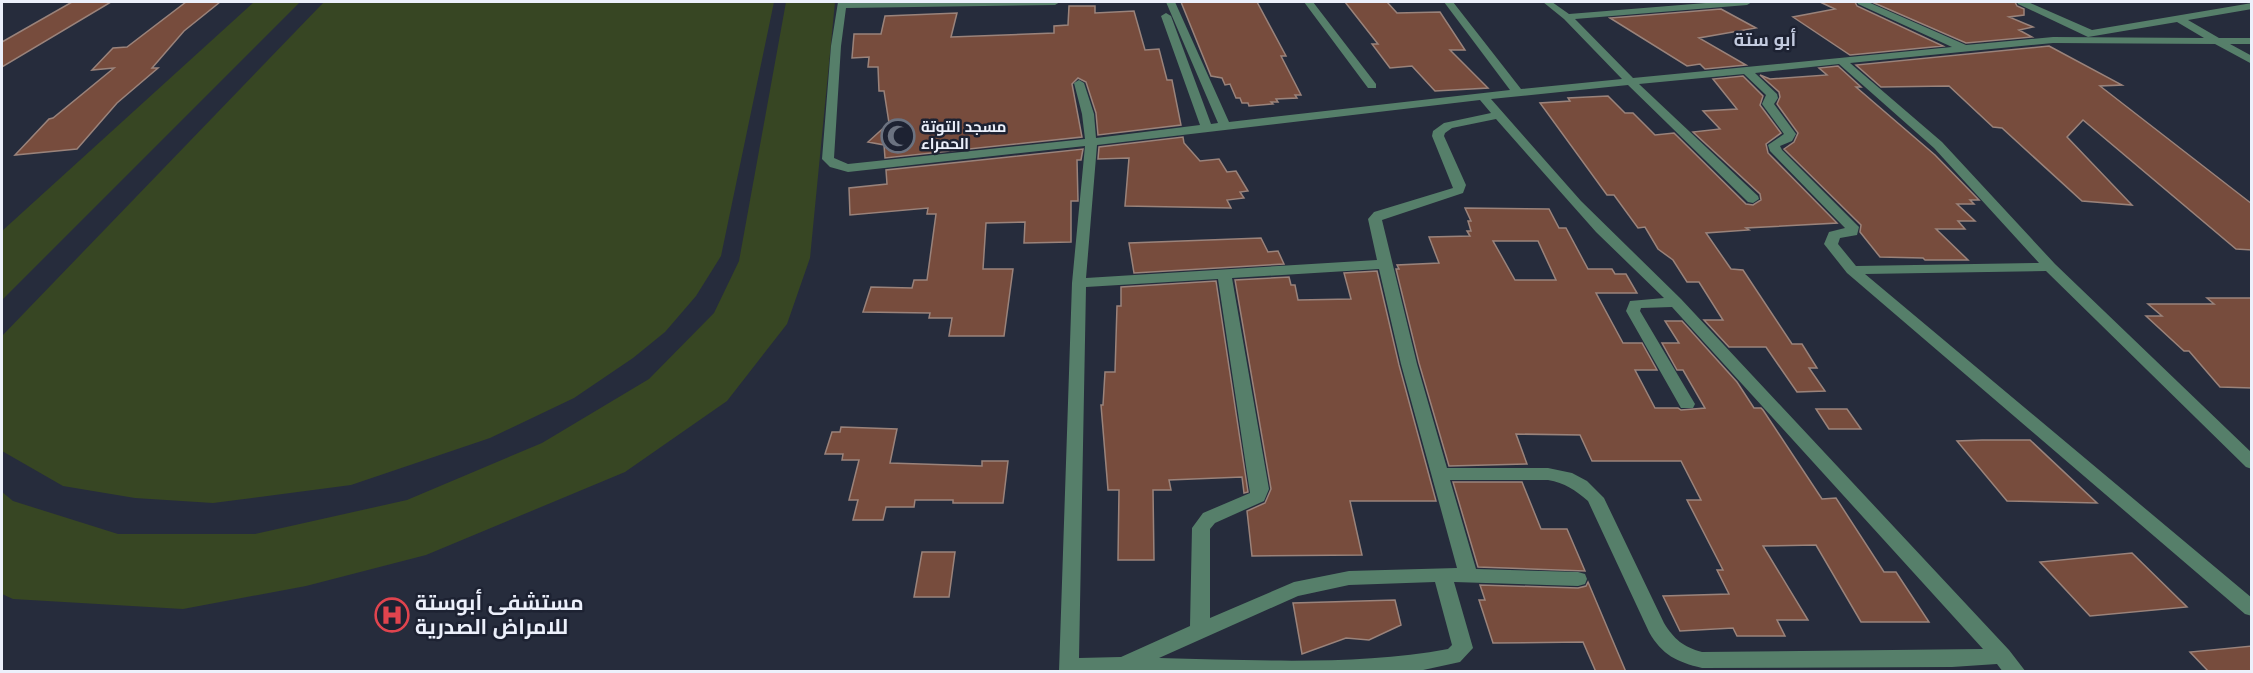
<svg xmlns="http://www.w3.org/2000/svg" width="2253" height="673" font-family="'Nunito Sans',Cairo,sans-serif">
	<rect width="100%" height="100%" fill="#262c3c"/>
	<path fill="#374623" d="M254,2H300L2,300V231Z
		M324,2H774L721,256L696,296L665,332L633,358L574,398L490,438L351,485L213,503L135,498L63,486L2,451V336Z
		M786,2H835L810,258L787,324L727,401L625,472L426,555L306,586L183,609L13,599L2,594V492L13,501L118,534H255L407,500L542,443L649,379L714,313L739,261Z"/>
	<path fill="#774c3d" stroke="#9a837b" stroke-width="1.5" fill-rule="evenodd" d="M72,2H111L2,67V42Z
		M186,2H220L184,31L152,68H158L117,103L77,149L15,155L49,119L53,118L114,68L92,70L113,48L127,47Z
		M1181,2H1257L1286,56H1281L1301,95H1295L1297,98L1276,99L1278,102H1271L1273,104L1249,106L1248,103H1242L1240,98H1236L1230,84L1225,85L1222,78L1211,76Z
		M1345,2H1387L1397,13L1440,12L1465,50H1450L1488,88L1435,91L1412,66L1390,68L1372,44H1378Z
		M1820,2H1855L1857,6L1943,46L1850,55L1793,17L1835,9Z
		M1872,2H2015L2017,6L2024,9V15L2009,17L2033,27L2019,30L2032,37L1966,43Z
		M1069,6H1095V13L1134,11L1145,50L1159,49L1167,80H1172L1181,125L1098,135L1096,113L1086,82L1078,78L1072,84L1082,137L885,158L884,145L868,142L889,123L884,91H879L878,67H868L869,57L852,58L854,34H881L885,16L957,13L951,37L1054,33V26L1068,25Z
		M1721,9L1756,28L1699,38L1746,65L1705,69L1700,64L1687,66L1610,18Z
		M2049,46L2122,85L2100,86L2252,204V250L2236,249L2083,120L2067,137L2132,205L2082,201L2002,128L1993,127L1949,86L1881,87L1856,65Z
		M1838,66L1861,87H1856L1935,155L1979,200H1970L1974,204H1957L1975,221H1958L1965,229H1936L1968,260H1925L1923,258L1880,257L1860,232L1861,225L1784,149L1794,142L1798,133L1777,104L1780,97L1779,92L1760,75L1770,79L1827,75L1819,68Z
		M1743,76L1763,96L1760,105L1781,133L1766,144L1768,153L1837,223L1746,228L1749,230L1706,233L1731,269L1743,270L1792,344H1802L1817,368H1809L1825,391L1797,392L1766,347H1729L1704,320H1723L1699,282H1687L1673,260L1658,249L1645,227L1638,228L1614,195H1607L1540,103L1570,101L1568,98L1608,96L1625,113H1633L1655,135L1674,133L1746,204L1753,205L1761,200L1760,194L1693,132L1720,129L1703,111L1737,109L1713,79Z
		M1183,137L1184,143L1200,161L1219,159L1227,172L1236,171L1248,191L1240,192L1244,198L1227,200L1231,208L1125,206L1129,158L1098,159L1099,147Z
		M1083,149L1081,160H1077L1078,201H1071V242L1024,243L1025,222L986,223L983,269H1013L1004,336H949L952,318H929L930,313L863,312L871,287L912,288L914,280H927L936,214H927L928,208L850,215L849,188L887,184L886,170Z
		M1465,208L1549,209L1559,228H1566L1588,269H1612L1615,274H1626L1637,293H1596L1623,343H1642L1657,370H1635L1655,408H1678L1681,410L1705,408L1683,370H1677L1662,343H1679L1665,321H1682L1737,382L1754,408H1761L1763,410L1822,499L1836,498L1884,572H1896L1929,622H1861L1816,545L1763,546L1808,620H1777L1785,636H1737L1733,628L1680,631L1663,596L1729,594L1717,570H1723L1687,500H1701L1681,461H1592L1580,435L1516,434L1527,464L1449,466L1419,363L1396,269H1399L1397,265L1439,263L1429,237L1470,236L1467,231H1471L1468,221H1471ZM1493,241H1538L1556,280H1515Z
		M1261,238L1268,252L1278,251L1284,264L1134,273L1129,243Z
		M1377,271L1399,365L1436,501H1350L1362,555L1252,556L1247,511L1265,503L1271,489L1235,280L1289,277L1291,285H1295L1298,300L1351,299L1344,273Z
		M1216,281L1248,492L1244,493L1242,477L1169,480L1171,490H1153L1154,560H1118L1119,490H1108L1101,405H1103L1105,372H1115L1117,306H1121V287Z
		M2207,298H2252V388L2220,387L2189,351H2184L2146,316H2162L2148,304H2214Z
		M1816,409H1847L1861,429H1829Z
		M841,427L897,429L890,463L982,466V461H1008L1003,503H953V500H915L914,507H886L883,520H853L858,500H849L859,460H842L843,454H825L832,432H840Z
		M1982,440H2030L2097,503L2007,501L1957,441Z
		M1453,482H1522L1541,529H1567L1585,571L1478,567Z
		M922,552H955L949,597H914Z
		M2132,553L2187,607L2090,616L2040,562Z
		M1588,582L1626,672H1596L1583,642L1493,643L1479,600H1485L1480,585L1578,588L1586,586Z
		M1395,600L1401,625L1369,640L1346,638L1302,654L1293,603Z
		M2252,646V672H2209L2190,652Z"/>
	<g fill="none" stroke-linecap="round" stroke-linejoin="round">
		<path fill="#567f6a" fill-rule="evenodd" d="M838,2H1060L1055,5L846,8L841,46L834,158L848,164L1085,139L1082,114L1074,83L1079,80L1084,83L1094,114L1096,138L1200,125L1161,16L1166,13L1171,16L1211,124L1218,123L1166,2H1175L1229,122L1510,90L1444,2H1453L1521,89L1622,79L1564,19L1543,2H1552L1569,14L1718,2H1752L1747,5L1575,19L1633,78L1952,47L1858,4L1857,2H1868L1966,45L2053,37L2204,38L2177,22L2088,37L2018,4L2017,2H2028L2092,30L2252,3V9L2188,20L2219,38H2252V44H2230L2252,56V64L2215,44L2053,43L1850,63L1942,142L2055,264L2252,453V469L2246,467L2046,271L1865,274L2252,598V616L2245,614L1847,273L1824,244L1829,232L1845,228L1770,151L1768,145L1784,134L1762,104L1766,95L1744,74L1639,84L1758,196L1759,199L1753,203L1748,202L1628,85L1491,99L1581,201L1681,299L2009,650L2026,672H2003L1997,664L1952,667L1702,668C1677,662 1662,655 1649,632L1588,501C1575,490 1565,483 1548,480H1450L1476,569L1578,572L1585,574L1587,579L1585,584L1578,586L1454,582L1473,648L1460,662L1414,672H1059L1072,283L1085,146L848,172L830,167L822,159L831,46ZM1839,64L1934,148L2039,263L1856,266L1838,244L1840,238L1857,235L1859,227L1782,150L1780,146L1792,141L1796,134L1774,104L1778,98L1777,94L1755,73ZM1480,100L1491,113L1444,123L1433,131L1432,136L1453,188L1374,212L1368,219L1377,260L1086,278L1097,145ZM1496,119L1596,232L1664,298L1630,301L1626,311L1681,408H1693L1695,404L1640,311L1641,308L1672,307L1983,649L1702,652C1683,647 1674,639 1664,623L1604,498L1587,481L1572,473L1548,468H1447L1417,364L1382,220L1463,193L1466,185L1444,136L1445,133L1452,128ZM1379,269L1401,364L1457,568L1349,571L1294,582L1210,618V529L1215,523L1264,501L1269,489L1232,278ZM1218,279L1250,493L1203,513L1192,528L1190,626L1121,657L1079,658L1086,287ZM1435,582L1452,645L1448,649C1357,666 1252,660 1159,658L1298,596L1349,585Z
			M1304,2H1313L1376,84V88H1368Z"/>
	</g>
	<defs>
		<g id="mosque-ring" transform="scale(1.725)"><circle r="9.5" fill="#1d2232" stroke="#6b7280" stroke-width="1.5"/><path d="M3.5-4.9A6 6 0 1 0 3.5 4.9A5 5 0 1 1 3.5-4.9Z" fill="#6b7280"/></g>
		<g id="hospital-ring" transform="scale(1.725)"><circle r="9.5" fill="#1d2232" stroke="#e0444e" stroke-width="1.5"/><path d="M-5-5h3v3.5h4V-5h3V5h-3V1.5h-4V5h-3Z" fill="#e0444e"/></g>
	</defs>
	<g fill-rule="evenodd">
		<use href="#mosque-ring" x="898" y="136"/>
		<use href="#hospital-ring" x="392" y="615"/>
	</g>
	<g text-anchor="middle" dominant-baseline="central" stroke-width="5" stroke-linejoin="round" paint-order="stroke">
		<g font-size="15" font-weight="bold" fill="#ecf0fb" stroke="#1d2232" text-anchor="start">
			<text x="921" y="127">مسجد التوتة<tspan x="921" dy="17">الحمراء</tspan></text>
		</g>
		<g font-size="18" font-weight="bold" fill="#c2cade" stroke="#1d2232">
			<text x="1765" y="40">أبو ستة</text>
		</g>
		<g font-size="21" font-weight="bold" fill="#ecf0fb" stroke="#1d2232" text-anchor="start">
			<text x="415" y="603">مستشفى أبوستة<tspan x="415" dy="24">للامراض الصدرية</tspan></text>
		</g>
	</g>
	<rect width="2253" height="673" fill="none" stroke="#ecf0fb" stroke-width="6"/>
</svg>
